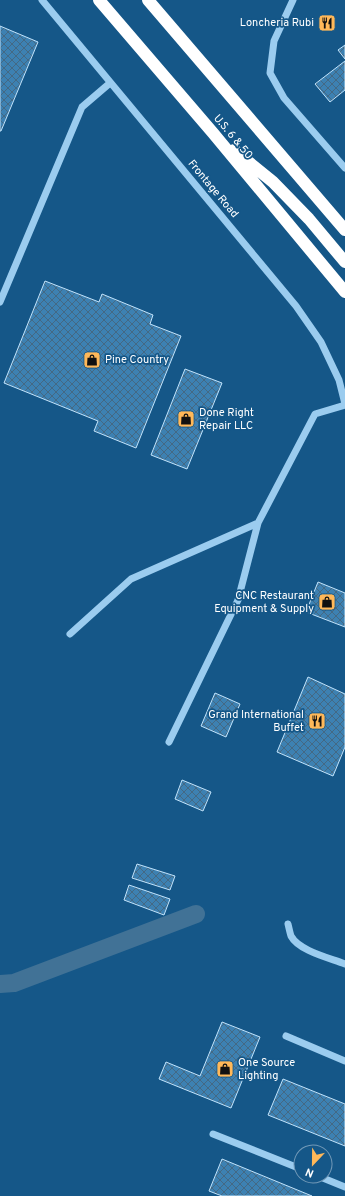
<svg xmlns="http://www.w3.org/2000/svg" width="345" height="1196" font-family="Overpass,sans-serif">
	<defs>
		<pattern id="building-cross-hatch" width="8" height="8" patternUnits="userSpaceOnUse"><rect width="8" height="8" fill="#3d81b2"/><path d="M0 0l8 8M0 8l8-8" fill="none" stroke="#446984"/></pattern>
	</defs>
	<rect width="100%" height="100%" fill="#155788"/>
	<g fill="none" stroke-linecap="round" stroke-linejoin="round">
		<path stroke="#417296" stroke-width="18" d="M0,984L14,983L196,914"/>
	</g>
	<path fill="url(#building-cross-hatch)" stroke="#c1e3fb" d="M0,26L38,42L1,131H0Z
		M345,45V59L338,50Z
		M345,61V90L330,102L315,84Z
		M45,281L99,302L102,294L153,315L150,324L181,336L136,448L94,431L98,421L4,383Z
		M185,369L222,383L187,469L151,455Z
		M318,582L345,593V627L306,612Z
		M308,677L345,694V747L333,776L277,752Z
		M215,693L240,704L226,737L201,726Z
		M182,780L211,792L203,811L175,799Z
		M137,864L175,876L170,890L132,878Z
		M129,885L170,899L164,915L124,900Z
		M222,1022L260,1037L231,1108L159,1079L166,1062L200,1076Z
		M283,1079L345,1104V1146L268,1115Z
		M222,1159L312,1196H222L209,1191Z"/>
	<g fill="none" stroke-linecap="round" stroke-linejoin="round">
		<path stroke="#9bccef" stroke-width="7" d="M42,0L296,306L321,342L339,380L345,404
			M293,0L274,41L270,73L284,98L345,168
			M0,302L82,107L110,83
			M70,634L131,579L258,523L315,414L345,405
			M169,742L238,600L258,523
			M288,924C289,928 290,933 291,936C299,951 330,958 345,964
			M286,1036L345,1061
			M213,1134L301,1169
			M318,1176L345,1187"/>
		<path stroke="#fff" stroke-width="12" d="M99,0L213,133L345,292
			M148,0L345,230
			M234,150L273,182L309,219L345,262"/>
	</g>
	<defs>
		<g id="restaurant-square" transform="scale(0.9)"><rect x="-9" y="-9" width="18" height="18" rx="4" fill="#ffb859" stroke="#155788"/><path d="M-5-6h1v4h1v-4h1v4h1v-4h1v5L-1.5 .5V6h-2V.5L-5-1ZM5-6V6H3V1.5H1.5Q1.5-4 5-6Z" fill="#111"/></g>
		<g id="shop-square" transform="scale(0.9)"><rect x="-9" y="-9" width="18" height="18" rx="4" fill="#ffb859" stroke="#155788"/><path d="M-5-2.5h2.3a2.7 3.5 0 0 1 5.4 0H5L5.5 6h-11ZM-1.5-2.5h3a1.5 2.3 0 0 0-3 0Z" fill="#111"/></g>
	</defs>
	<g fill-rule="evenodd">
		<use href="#restaurant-square" x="327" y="23"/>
		<use href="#shop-square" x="92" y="360"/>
		<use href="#shop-square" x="186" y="419"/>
		<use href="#shop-square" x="327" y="602"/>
		<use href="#restaurant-square" x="317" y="721"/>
		<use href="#shop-square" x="225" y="1069"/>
	</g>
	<g text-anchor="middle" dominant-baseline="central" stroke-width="3.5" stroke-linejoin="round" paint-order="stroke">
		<g font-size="11" fill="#fff" stroke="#155788" text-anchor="end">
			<text x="314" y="23">Loncheria Rubi</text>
			<text x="105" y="360" text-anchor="start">Pine Country</text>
			<text x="199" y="413" text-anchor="start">Done Right<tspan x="199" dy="13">Repair LLC</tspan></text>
			<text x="314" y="596">CNC Restaurant<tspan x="314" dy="13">Equipment &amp; Supply</tspan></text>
			<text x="304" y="715">Grand International<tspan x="304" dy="13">Buffet</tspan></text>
			<text x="238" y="1063" text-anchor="start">One Source<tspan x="238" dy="13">Lighting</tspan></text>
		</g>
		<g font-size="11" fill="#fff" stroke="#155788">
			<text transform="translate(233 137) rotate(50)">U.S. 6 &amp; 50</text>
			<text transform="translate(213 189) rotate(50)">Frontage Road</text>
		</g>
	</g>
	<g transform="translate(313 1164) rotate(202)"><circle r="19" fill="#155788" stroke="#739ab8"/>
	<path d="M0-3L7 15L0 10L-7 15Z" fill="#ffb859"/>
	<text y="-6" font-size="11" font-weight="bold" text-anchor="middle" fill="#ffffff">N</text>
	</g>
</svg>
